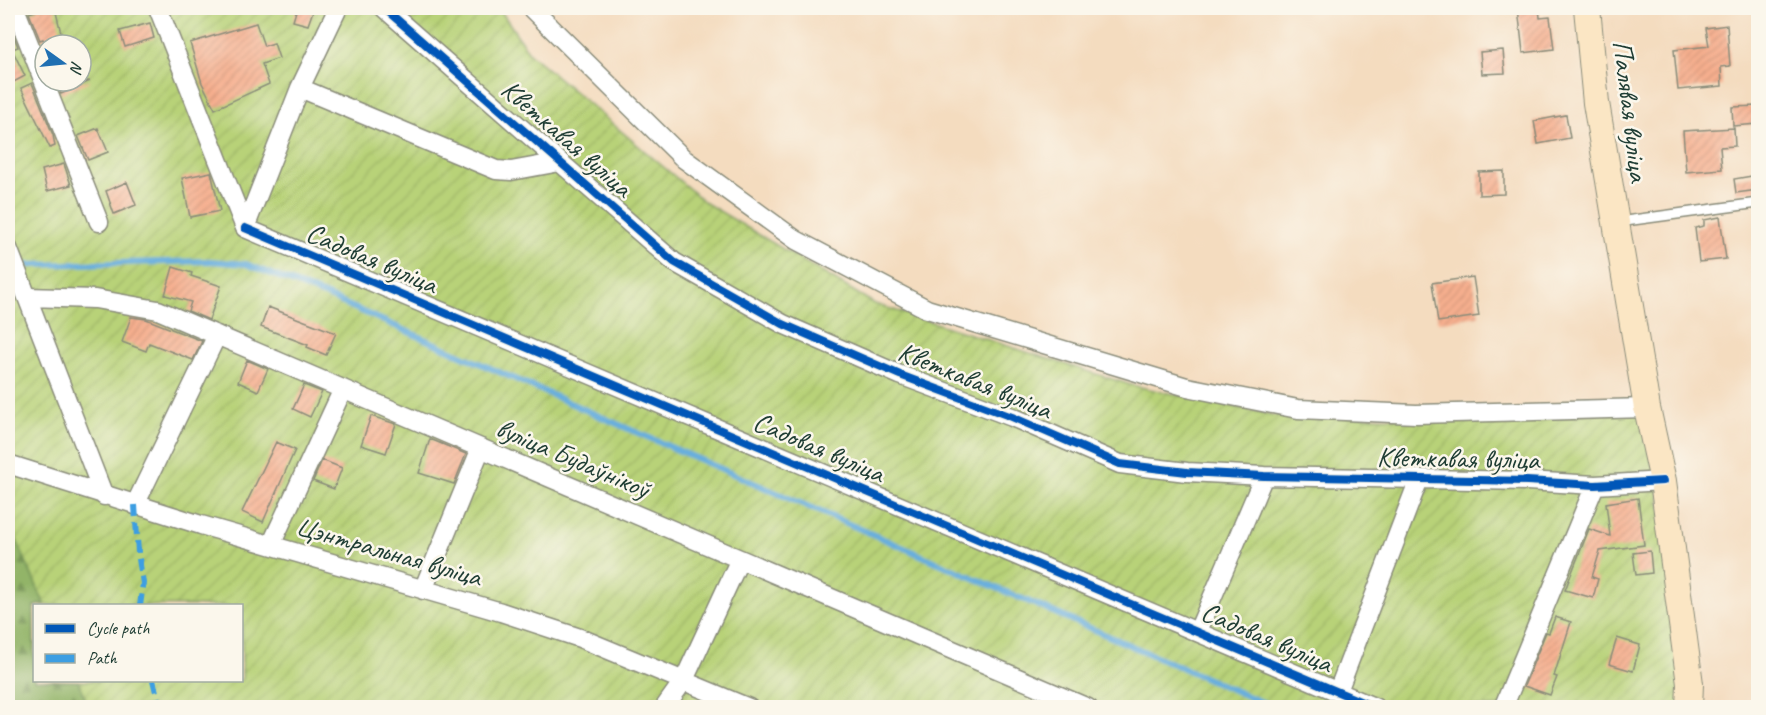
<svg xmlns="http://www.w3.org/2000/svg" width="1766" height="715" viewBox="0 0 1766 715" font-family="Caveat,sans-serif">
  <defs>
    <pattern id="forest-firs" width="22" height="20" patternUnits="userSpaceOnUse" patternTransform="scale(1.5)"><rect width="22" height="20" fill="#92b468"/><path d="M5 1l3.5 6h-7zM16 11l3.5 6h-7z" fill="#779456"/></pattern>
    <pattern id="garden-furrows" width="10" height="10" patternUnits="userSpaceOnUse" patternTransform="scale(1.5)"><rect width="10" height="10" fill="#b8d278"/><path d="M-1 1l2-2M0 10L10 0M9 11l2-2" fill="none" stroke="#9eb568"/></pattern>
    <pattern id="building-hatch" width="6" height="6" patternUnits="userSpaceOnUse" patternTransform="scale(1.5)"><rect width="6" height="6" fill="#f6af8e"/><path d="M-1 1l2-2M0 6l6-6M5 7l2-2" fill="none" stroke="#d2977b"/></pattern>
  </defs>
  <rect width="100%" height="100%" fill="#fbf7ec"/>
  <filter id="ink" filterUnits="userSpaceOnUse"><feTurbulence type="fractalNoise" baseFrequency=".0167" numOctaves="2"/><feDisplacementMap in="SourceGraphic" scale="12" xChannelSelector="R" yChannelSelector="G"/><feConvolveMatrix kernelMatrix="1 2 1 2 8 2 1 2 1" color-interpolation-filters="sRGB"/></filter>
  <filter id="wash" filterUnits="userSpaceOnUse"><feTurbulence type="fractalNoise" baseFrequency=".008" numOctaves="4" result="noise"/><feDisplacementMap in="SourceGraphic" scale="24" xChannelSelector="R" yChannelSelector="G"/><feGaussianBlur stdDeviation="1.35" result="paint"/><feColorMatrix in="noise" values="0 0 0 0 0 0 0 0 0 0 0 0 0 0 0 0 0 1.4 0 .05"/><feComposite in="paint" operator="in"/></filter>
  <g filter="url(#wash)">
    <rect width="100%" height="100%" fill="#f4dcbf"/>
    <path fill="url(#forest-firs)" stroke="#58784e" stroke-width="1.5" d="M8,520L45,605L34,606V680L78,681L89,707H8Z"/>
    <path fill="url(#garden-furrows)" stroke="#6c8856" stroke-width="1.5" fill-rule="evenodd" d="M8,8H499L529,53L706,203L875,304L1131,385L1273,415L1521,420L1647,408L1689,707H89L78,681L242,680V606L45,605L8,520ZM45,45H81V81H45Z"/>
    <g fill="none" stroke-linecap="round" stroke-linejoin="round">
      <path stroke="#67aede" stroke-width="6" d="M28,265L210,261L246,264L327,296L631,430L1275,708"/>
    </g>
    <g id="blocks">
      <path fill="url(#building-hatch)" d="M36,8H55L62,37L44,41L43,39L40,40L29,13L37,10Z
        M297,8H314L308,25L293,21Z
        M1518,8H1539L1540,18L1550,17L1554,49L1523,53Z
        M8,20L18,47L12,49L25,76L8,85Z
        M150,23L154,38L125,47L120,31Z
        M256,23L264,46L274,43L279,58L262,64L269,84L215,109L202,83L190,43Z
        M1727,25L1730,66L1721,67L1722,86L1678,90L1674,50L1709,46L1706,28Z
        M1503,50L1505,73L1482,74L1480,52Z
        M56,81H90L61,94Z
        M32,83L53,135L55,146L50,148L21,88Z
        M1758,106V124L1733,126L1732,107Z
        M1566,115L1570,138L1538,144L1534,121Z
        M98,128L108,152L88,160L78,136Z
        M1734,128L1735,146L1720,147L1722,169L1686,172L1683,131Z
        M64,164L71,185L47,191L42,170Z
        M1504,171V194L1479,195V172Z
        M211,172L220,211L190,217L182,178Z
        M1758,175V190L1736,193L1734,179Z
        M127,182L136,205L114,214L106,191Z
        M1720,217L1726,259L1699,262L1695,228L1704,226V220Z
        M173,267L192,273L191,276L221,286L209,320L188,311L191,302L165,295Z
        M1473,277L1479,316L1438,322L1432,283Z
        M268,307L336,333L326,355L307,347L308,345L261,327Z
        M131,317L146,319L202,341L193,360L149,343L146,351L122,342Z
        M247,360L268,369L258,391L238,382Z
        M304,385L322,392L310,417L293,409Z
        M371,416L396,424L386,453L361,445Z
        M430,439L466,454L454,484L419,473Z
        M276,442L295,450L263,522L242,512Z
        M322,460L342,468L334,489L313,481Z
        M1638,498L1644,545L1600,551L1592,577L1598,579L1593,598L1565,590L1589,529L1610,536L1606,503Z
        M1650,551L1652,573L1636,575L1633,553Z
        M1555,617L1571,622L1554,676L1557,677L1550,695L1524,686L1546,632L1549,633Z
        M1617,638L1640,645L1633,671L1609,664Z"/>
    </g>
  </g>
  <g filter="url(#ink)">
    <use href="#blocks" fill-opacity="0" stroke="#8a8c7a" stroke-width="1.5"/>
    <g fill="none" stroke-linecap="round" stroke-linejoin="round">
      <g stroke="#8a8c7a" stroke-width="12">
        <path id="service" d="M1618,222L1758,203"/>
      </g>
      <g stroke="#8a8c7a" stroke-width="21">
        <path id="minor" d="M15,8L99,222
          M158,8L245,228
          M384,8L674,262L783,324L900,375L1012,417L1120,464L1187,472L1264,476L1527,481L1595,485L1663,481
          M531,8L684,159L796,240L927,309L1187,387L1298,409L1416,414L1647,408
          M300,88L496,170L511,171L560,162
          M245,228L1376,708
          M245,228L300,88L338,8
          M8,248L104,496
          M27,297L95,299L158,310L1088,708
          M8,464L201,525L501,612L580,638L749,708
          M135,505L217,335
          M271,545L343,389
          M423,590L481,448
          M1198,631L1264,476
          M1338,691L1419,479
          M664,708L684,680L740,559
          M1503,708L1595,485"/>
      </g>
      <g stroke="#8a8c7a" stroke-width="28">
        <path id="secondary" d="M1587,8L1596,103L1647,408L1663,481L1690,684L1689,708"/>
      </g>
      <use href="#service" stroke="#fff" stroke-width="9"/>
      <use href="#minor" stroke="#fff" stroke-width="18"/>
      <use href="#secondary" stroke="#fbe6c4" stroke-width="26"/>
      <path stroke="#3c9ee2" stroke-width="6" stroke-dasharray="12 6" stroke-linecap="butt" d="M135,505L138,553L143,583L140,606
        M153,680L160,708"/>
      <g stroke="#fbf7ec" stroke-width="11">
        <path id="cycleway" d="M384,8L674,262L783,324L900,375L1012,417L1120,464L1187,472L1264,476L1527,481L1595,485L1663,481
          M245,228L1376,708"/>
      </g>
      <use href="#cycleway" stroke="#0057b8" stroke-width="8"/>
    </g>
  </g>
  <g text-anchor="middle" dominant-baseline="central" stroke-width="5" stroke-linejoin="round" paint-order="stroke">
    <g font-size="28" fill="#1f3d34" stroke="#fbf7ec">
      <text transform="translate(1631 111) rotate(83)">Палявая вуліца</text>
      <text transform="translate(567 138) rotate(41)">Кветкавая вуліца</text>
      <text transform="translate(372 258) rotate(23)">Садовая вуліца</text>
      <text transform="translate(975 380) rotate(22)">Кветкавая вуліца</text>
      <text transform="translate(819 447) rotate(23)">Садовая вуліца</text>
      <text transform="translate(573 458) rotate(23)">вуліца Будаўнікоў</text>
      <text transform="translate(1458 458) rotate(1)">Кветкавая вуліца</text>
      <text transform="translate(389 551) rotate(16)">Цэнтральная вуліца</text>
      <text transform="translate(1267 637) rotate(23)">Садовая вуліца</text>
    </g>
  </g>
  <rect width="1766" height="715" fill="none" stroke="#fbf7ec" stroke-width="30"/>
  <rect x="33" y="604" width="210" height="78" fill="#fbf7ec" stroke="#a3ada2" stroke-width="1.5"/>
  <rect x="45" y="624" width="30" height="9" fill="#0057b8" stroke="#a3ada2" stroke-width="1.5"/>
  <text x="87" y="634" font-size="18" fill="#1f3d34">Cycle path</text>
  <rect x="45" y="654" width="30" height="9" fill="#3c9ee2" stroke="#a3ada2" stroke-width="1.5"/>
  <text x="87" y="664" font-size="18" fill="#1f3d34">Path</text>
  <g transform="translate(63 63) rotate(105)"><circle r="28" fill="#fbf7ec" stroke="#a3ada2" stroke-width="1.5"/>
  <path d="M0-4.5L10 22L0 15L-10 22Z" fill="#1f6fb2"/>
  <text y="-9" font-size="16" font-weight="bold" text-anchor="middle" fill="#1f3d34">N</text>
  </g>
</svg>
